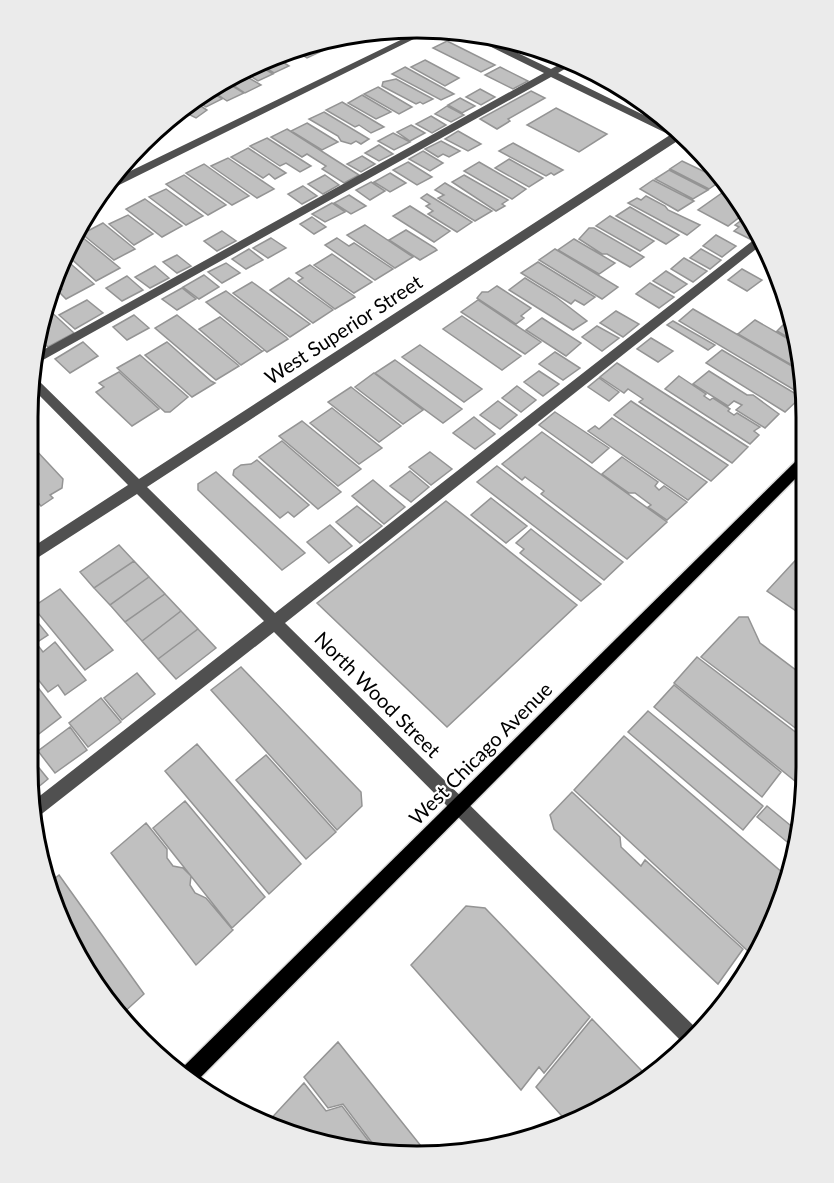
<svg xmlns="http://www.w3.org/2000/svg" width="834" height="1183" viewBox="0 0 834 1183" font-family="Lato,sans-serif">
  <rect width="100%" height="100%" fill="#fff"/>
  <path fill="#c0c0c0" stroke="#949494" stroke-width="1.5" d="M447,41L495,65L481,72L433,48Z
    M332,42L336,45L324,50L315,45Z
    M312,45L322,51L307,58L291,48Z
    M275,57L289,66L274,73L261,65Z
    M425,60L459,78L445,86L411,67Z
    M260,66L273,74L258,81L247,74Z
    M405,67L454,94L441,100L392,74Z
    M500,67L528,81L513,89L485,75Z
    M244,75L261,85L245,93L230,83Z
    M396,79L433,99L423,104L420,102L416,104L382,86L383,82Z
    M229,84L244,93L227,101L214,92Z
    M378,87L412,107L399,114L364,94Z
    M480,89L495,97L481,105L466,97Z
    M531,91L545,98L508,119L510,121L497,129L480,119Z
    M213,93L222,99L206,107L198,102Z
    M362,95L391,112L376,119L348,103Z
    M460,98L475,106L462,113L448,105Z
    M342,102L384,127L371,133L359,125L355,127L326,110Z
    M196,103L207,110L196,118L182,111Z
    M447,106L464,115L451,122L435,114Z
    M556,108L607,134L579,152L527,125Z
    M180,112L186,116L168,125L164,122Z
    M324,112L369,139L361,144L356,141L351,144L341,141L338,136L309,119Z
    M431,116L446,125L432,133L416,124Z
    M163,122L169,127L151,135L160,124Z
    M307,123L338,142L322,150L291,131Z
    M411,125L425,133L410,141L397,132Z
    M287,129L359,175L344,183L322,169L326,166L307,154L302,157L271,137Z
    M458,131L481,144L468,151L445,139Z
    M393,133L410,142L394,150L378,141Z
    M267,138L311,166L300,172L286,163L280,166L250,146Z
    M441,141L460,151L449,157L443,154L438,157L425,149Z
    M513,143L563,170L554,175L551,173L546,176L499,151Z
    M379,145L393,154L379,161L365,153Z
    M248,148L286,173L275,179L269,174L263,178L231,157Z
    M423,151L443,163L430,171L409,159Z
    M362,156L375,164L361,172L347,164Z
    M228,158L274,189L257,198L211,166Z
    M509,159L543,178L529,187L495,168Z
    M682,161L722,180L709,189L670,169Z
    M408,162L432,177L417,185L393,170Z
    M479,162L526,189L512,199L464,171Z
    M204,164L249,196L232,205L186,173Z
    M669,170L708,190L693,199L655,179Z
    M390,173L406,183L390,192L374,182Z
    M184,175L226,205L208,215L166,184Z
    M325,175L339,185L323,194L308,184Z
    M464,175L508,200L502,204L505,206L496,211L452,182Z
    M653,180L694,201L678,211L640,189Z
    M371,182L385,191L370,200L356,190Z
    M445,183L492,211L475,221L438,198L444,195L435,190Z
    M303,186L317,196L302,204L288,194Z
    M729,188L745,213L728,226L698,210Z
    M166,189L203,216L186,225L149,197Z
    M427,194L472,222L457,232L428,214L433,211L426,206L430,204L421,198Z
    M349,195L366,206L351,214L334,203Z
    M646,196L665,206L668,210L700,225L687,235L628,203L637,198L641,200Z
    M145,199L182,226L162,237L126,209Z
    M332,203L345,212L325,222L312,214Z
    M410,206L450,231L434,242L393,216Z
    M630,207L679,235L666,244L616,216Z
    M128,215L153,234L134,245L109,224Z
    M610,216L654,241L640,251L596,226Z
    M747,216L759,232L750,239L734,231L739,227L735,225Z
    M312,217L326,227L314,234L300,224Z
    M103,223L135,249L114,260L82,234Z
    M365,225L413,257L395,268L347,235Z
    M589,228H594L644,257L630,267L607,254H602L579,239Z
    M406,230L435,248L437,250L420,260L389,240Z
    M222,231L236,241L217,251L204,241Z
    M716,235L736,246L722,257L703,246Z
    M82,237L120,268L96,281L67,255L72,242Z
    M271,238L286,248L268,258L253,248Z
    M337,238L349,246L354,243L393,269L375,280L325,245Z
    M574,239L615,263L599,274L558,250Z
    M249,249L263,260L246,269L232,259Z
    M555,249L618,287L602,299L539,260Z
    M701,249L721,260L710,269L690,258Z
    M332,254L372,282L354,293L314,265Z
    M177,255L191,266L177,273L163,262Z
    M684,258L707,271L693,282L671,269Z
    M65,259L94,284L66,299L58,291L62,289L56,284Z
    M538,262L595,297L584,305L575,300L571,304L521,273Z
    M226,263L240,273L222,283L208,272Z
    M310,265L354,296L355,297L335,309L298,281L303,278L296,273Z
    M155,266L169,278L150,288L135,277Z
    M742,269L762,280L747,291L728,280Z
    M666,271L687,284L674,293L653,281Z
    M204,275L219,287L199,299L183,287Z
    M127,276L143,290L122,301L106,288Z
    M289,278L332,309L333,310L313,323L270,290Z
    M525,278L556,297L587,321L573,330L509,290Z
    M252,282L310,324L290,337L233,293Z
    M650,283L674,297L659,308L636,294Z
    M497,286L531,308L521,316L524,318L516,324L477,298L482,292H488Z
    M182,288L196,299L177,310L162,299Z
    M226,291L286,337L288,339L267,352L206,302Z
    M87,300L103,313L75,329L59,315Z
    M478,300L541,342L525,354L461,312Z
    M47,308L74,333L48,347L36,336Z
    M693,309L804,373V392L801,394L679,321Z
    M616,311L639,324L623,337L600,323Z
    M134,315L149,328L127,340L113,327Z
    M177,315L238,365L239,366L216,380L155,328Z
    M462,316L521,356L502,370L443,329Z
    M220,317L262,351H263L241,365L199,329Z
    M542,318L581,343L566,356L526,330Z
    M789,319L796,342L777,331Z
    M755,320L797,344L804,372L738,334Z
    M673,321L715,345L708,350L667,325Z
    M597,326L619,338L602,351L582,337Z
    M651,338L673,351L658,362L637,349Z
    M83,342L98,356L70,373L55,359Z
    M167,342L211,381L215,383L192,397L145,355Z
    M420,345L482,389L464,402L402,357Z
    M722,350L801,397L785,412L706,363Z
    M555,352L580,368L563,380L539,364Z
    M140,355L188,397L170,412H165L117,368Z
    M395,360L462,409L443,423L375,373Z
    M617,363L748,447L732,463L639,402L643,399L628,389L624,393L600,377Z
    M539,371L559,384L543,396L524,382Z
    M709,371L747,395H753L779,414L765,428L736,410L742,405L734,401L728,406L693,384Z
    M119,372L159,409L132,426L96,392L104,387L99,383Z
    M374,373L423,410L403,424L355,387Z
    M679,376L706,394L704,396L710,400L713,398L730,409L728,411L734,415L737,413L760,427L754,431L759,435L750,444L665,389Z
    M599,378L619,392L609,401L588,387Z
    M517,386L536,400L521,412L502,398Z
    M351,387L401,426L379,442L328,402Z
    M498,401L517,415L500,429L480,415Z
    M631,401L728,465L711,481L614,415Z
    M332,408L382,448L359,464L310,423Z
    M555,412L609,448L592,463L539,425Z
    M474,417L495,434L475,449L453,433Z
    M612,418L707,482L688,500L588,431L595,426L599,429Z
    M302,421L361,469L338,486L279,436Z
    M542,432L667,522L627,559L541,494L544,491L525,477L522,480L502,464Z
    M282,441L341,492L318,509L259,457Z
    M33,447L63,479L62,488L50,495L53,498L41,506L32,496Z
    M430,452L452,469L431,485L409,467Z
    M622,457L658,482L655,486L659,490L664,486L687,502L667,520L648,507L651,505L635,493H629L602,474Z
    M257,460L309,505L294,517L288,512L280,518L233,475L234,470L241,465L251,464Z
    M497,466L623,562L604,580L477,482Z
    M410,471L429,487L411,502L390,486Z
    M216,472L305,553L282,570L198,490V484Z
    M373,480L405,507L384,524L352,496Z
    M491,498L527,526L506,543L471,515Z
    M446,501L577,605L447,727L317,603Z
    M357,506L382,526L360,543L336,522Z
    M330,525L352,546L329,563L307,542Z
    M531,529L601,584L581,601L520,553L524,549L516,543Z
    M119,545L134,561L94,588L80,572Z
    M805,550V617L767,591Z
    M134,561L149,577L110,605L94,588Z
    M149,577L165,594L125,622L110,605Z
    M60,589L113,650L85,670L33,607Z
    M165,594L181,611L142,641L125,622Z
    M181,611L198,629L158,659L142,641Z
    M30,613L48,635L36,643L43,652L55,642L86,680L65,695L58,685L48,692L29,668Z
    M739,617H748L760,643L805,677L806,736L701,657Z
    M198,629L216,648L176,679L158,659Z
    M697,657L806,740V790L674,683Z
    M241,667L361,792L362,806L337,830L211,690Z
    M137,673L155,694L122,720L104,698Z
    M29,676L61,717L27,743Z
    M674,685L781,772L762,797L654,707Z
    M101,698L121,722L88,747L69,723Z
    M648,711L763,806L743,830L628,732Z
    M70,727L87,750L55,773L38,751Z
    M624,736L784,874L770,926L750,953L574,790Z
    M197,744L301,864L269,894L165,771Z
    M27,753L48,779L31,793L27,766Z
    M266,755L336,832L306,859L236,780Z
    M572,792L620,837L621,847L641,866L645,860L743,949L718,984L554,829L550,815Z
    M185,801L265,897L232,928L153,828Z
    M767,806L796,830L792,846L757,817Z
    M146,823L167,849V858L173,866L183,868L191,876L190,885L195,893L206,898L233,930L196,965L111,853Z
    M59,875L144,994L121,1015L93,982L48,884Z
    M466,906L485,908L590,1017L544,1073L539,1067L521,1090L411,965Z
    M592,1019L642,1071L627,1091L590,1116L568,1123L536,1087Z
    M338,1042L425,1151L379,1152L343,1104L328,1108L304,1077Z
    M304,1083L326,1111L342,1106L377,1152L366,1153L265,1125Z"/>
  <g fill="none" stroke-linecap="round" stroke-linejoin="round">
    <g stroke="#dbdbdb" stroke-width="3">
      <path id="major" d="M804,457V470L196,1082L179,1071L799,458Z"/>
    </g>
    <path fill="#505050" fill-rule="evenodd" d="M434,29L113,188L107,189L114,179L419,31Z
      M476,37L495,42L551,69L566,61L575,63L558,73L666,126L682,138L147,487L275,613L760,235L765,242L285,623L697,1029L685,1045L274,632L34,820L32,802L264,621L137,494L31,562V548L128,485L34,390V378L38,380L139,479L670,135L551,77L34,365V355L544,73L477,40Z"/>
    <use href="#major" fill="#000" fill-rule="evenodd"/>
  </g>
  <g text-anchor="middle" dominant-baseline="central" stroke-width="4.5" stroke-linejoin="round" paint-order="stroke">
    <g font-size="20" fill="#000" stroke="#fff">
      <text transform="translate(343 329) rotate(-33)">West Superior Street</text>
      <text transform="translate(378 694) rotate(45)">North Wood Street</text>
      <text transform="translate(480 753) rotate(-45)">West Chicago Avenue</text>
    </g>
  </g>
  <path d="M0 0H834V1183H0ZM417 38H417A379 379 0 0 1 796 417V767A379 379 0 0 1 417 1146H417A379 379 0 0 1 38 767V417A379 379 0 0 1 417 38Z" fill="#ebebeb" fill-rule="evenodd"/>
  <path fill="none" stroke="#000" stroke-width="3" d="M417 38H417A379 379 0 0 1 796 417V767A379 379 0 0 1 417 1146H417A379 379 0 0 1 38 767V417A379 379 0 0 1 417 38Z"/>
</svg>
